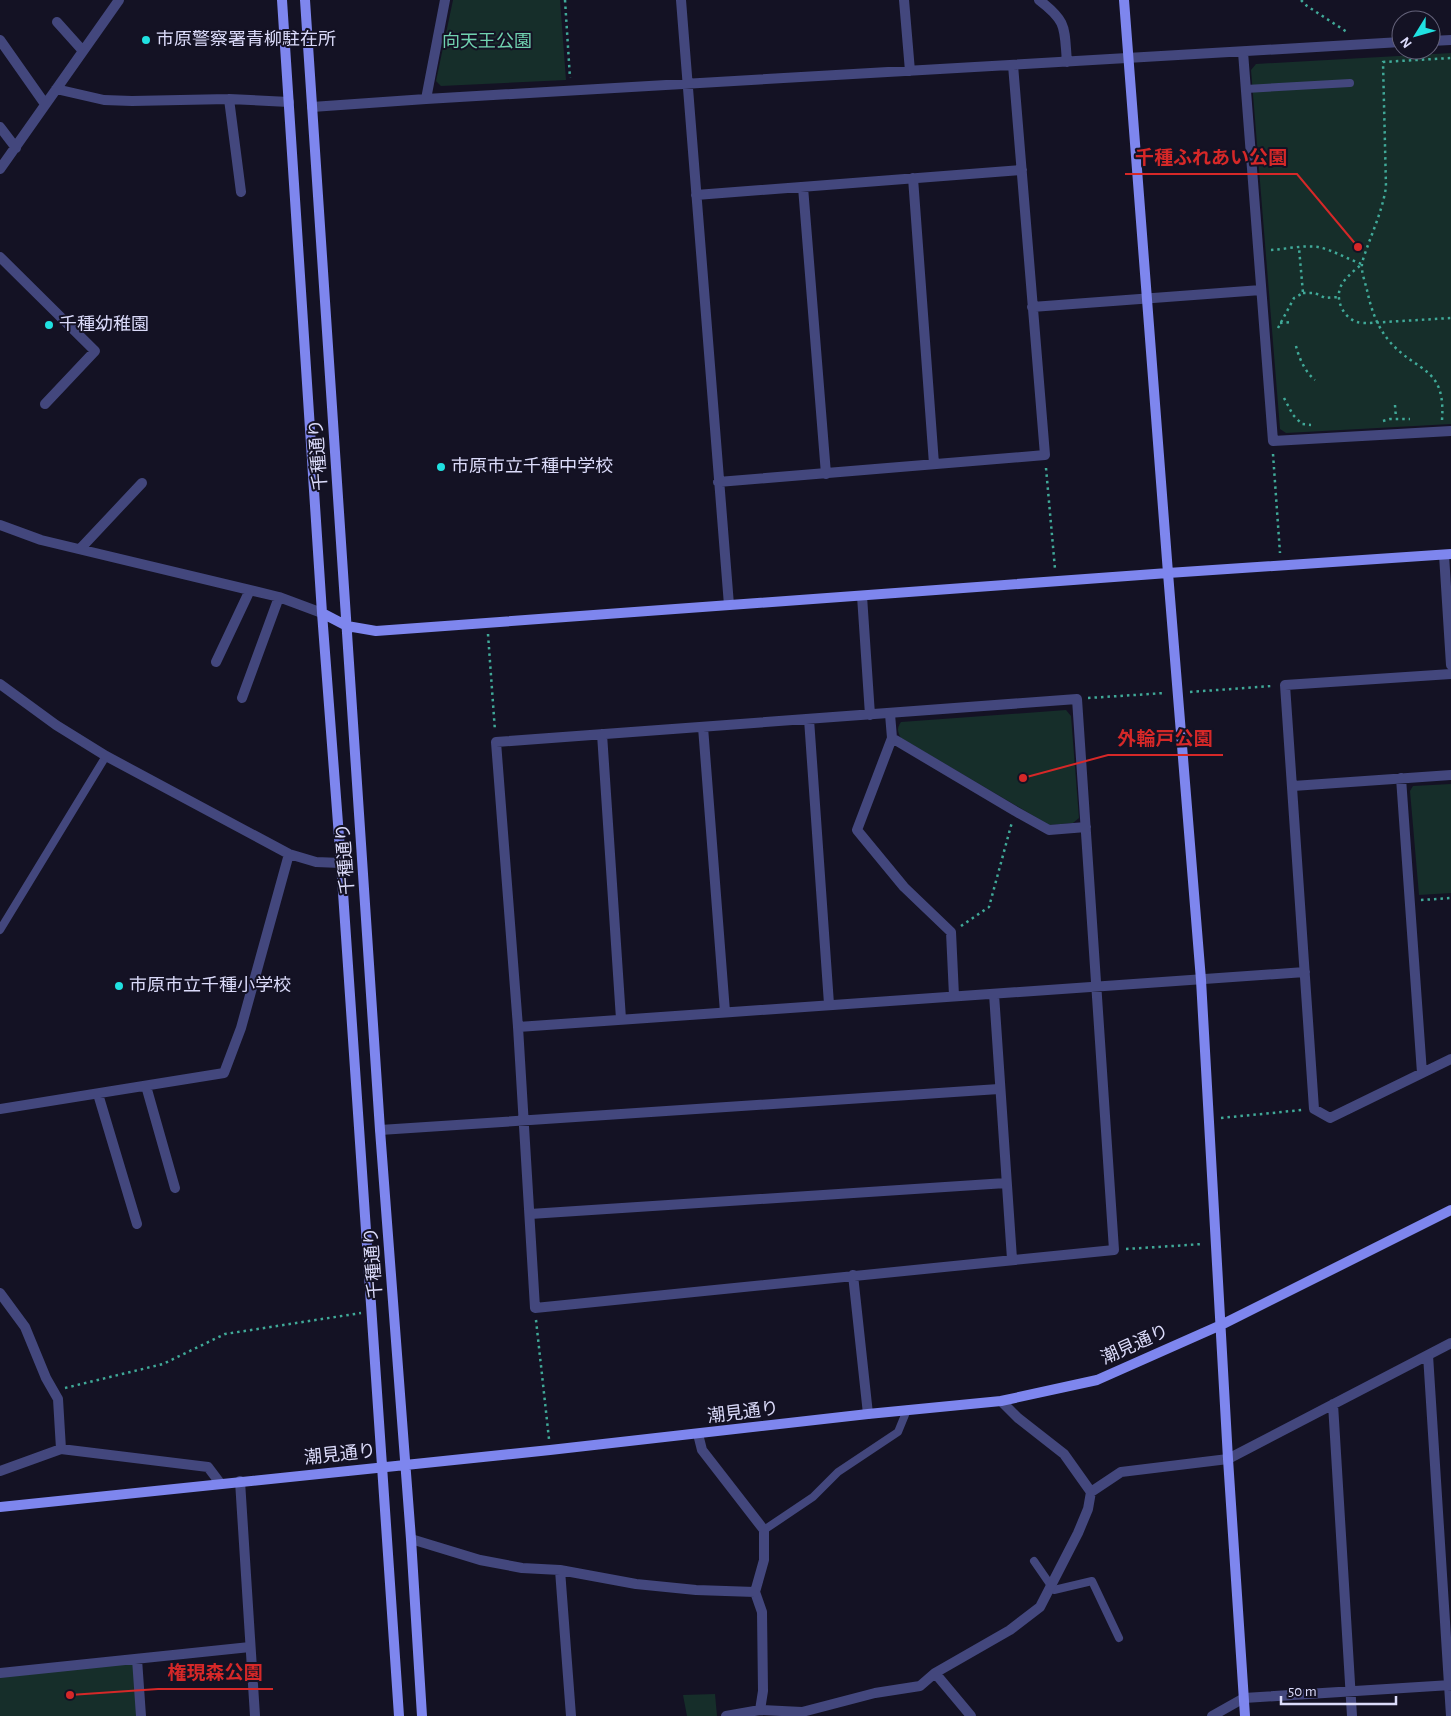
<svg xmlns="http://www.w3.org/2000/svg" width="1451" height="1716" viewBox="0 0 1451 1716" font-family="'Alegreya Sans','Noto Sans JP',sans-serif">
  <rect width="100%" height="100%" fill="#141224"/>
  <path fill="#162e2a" d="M453,0H560L566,80L441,86L436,81Z
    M1451,53V424L1286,433L1280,429L1251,70L1256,64Z
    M1066,710L1071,716L1079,818L1073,823L1049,825L901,738C897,731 897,728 901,722Z
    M1451,784V893L1419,895L1410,791L1413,786Z
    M137,1659L141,1716H0V1673Z
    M715,1694L717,1716H687L683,1695Z"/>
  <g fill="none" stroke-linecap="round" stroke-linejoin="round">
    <path stroke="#40a998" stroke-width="2.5" stroke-dasharray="2.5 4" stroke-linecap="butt" d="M565,0L570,78
      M1301,0L1307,6L1347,32
      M1271,250C1286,249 1303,245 1318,247C1333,250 1347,259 1362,264C1355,270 1347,276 1342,284C1334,297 1342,317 1357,322C1360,323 1365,323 1369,323L1451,318
      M1303,293H1315L1325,298L1339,297
      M1280,323L1292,322
      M1278,328L1294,298L1303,293L1299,248
      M1296,346C1299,358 1305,372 1315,380
      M1284,398L1293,415L1302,424L1311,425
      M1395,405L1396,418
      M1442,420C1446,366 1417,373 1390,342C1377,327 1371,309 1367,290C1365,282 1361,271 1362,264C1363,258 1366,251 1368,245C1375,226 1383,207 1386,187L1383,62L1451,58
      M1383,421L1390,419H1410
      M1273,454L1280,553
      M1046,468L1055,569
      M488,634L495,731
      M1190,692L1272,686
      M1088,698L1165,693
      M1421,900L1451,898
      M961,926L989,907L1012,822
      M1221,1118L1302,1110
      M1126,1249L1203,1244
      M536,1320L549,1439
      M65,1388L163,1364L225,1334L361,1313"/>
    <path stroke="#43477d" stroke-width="8" d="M1246,89L1350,83
      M0,930L106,756
      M764,1530L813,1497L838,1472L898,1432L907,1410
      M1034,1561L1054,1590L1092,1581L1119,1638"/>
    <path stroke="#43477d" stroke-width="10" d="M681,0L729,605
      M904,0L910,71
      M1039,0C1068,22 1064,28 1067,62
      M57,22L83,51
      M0,40L45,104
      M1431,41L1451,40
      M1243,52L1273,441L1451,431
      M56,89L104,100L132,101L229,99L289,102
      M229,99L241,192
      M426,99L445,0
      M312,107L426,99L1401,42
      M0,127L16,148
      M0,169L119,0
      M913,178L934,464
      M803,187L826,474
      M696,195L1022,170
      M0,257L95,351L45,404
      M1032,307L1261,290
      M718,482L1045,455L1013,65
      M0,525L41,540L279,597L322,613
      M80,549L142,483
      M1444,555L1451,665
      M862,596L870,715
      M216,662L250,590
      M1451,674L1285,685L1314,1109L1330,1118L1451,1059
      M0,684L56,725L106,756L289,854L316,862L341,863
      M242,698L279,597
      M1077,699L1114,1250L535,1308L518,1027L496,742Z
      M890,714L892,738L857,830L904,887L951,932L954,996
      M809,719L829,1004
      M703,727L725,1012
      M602,734L621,1019
      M892,738L1015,811L1049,830L1086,827
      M1401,778L1422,1073
      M1293,786L1451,775
      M994,994L1012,1259
      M518,1027L1305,972
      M146,1086L175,1188
      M98,1094L137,1224
      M0,1109L224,1073L241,1028L289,854
      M380,1130L999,1089
      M530,1214L1006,1183
      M853,1275L868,1414
      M0,1293L25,1327L46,1378L58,1399L61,1449
      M1428,1355L1451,1716
      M1333,1404L1352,1716
      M698,1434L702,1450L764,1530V1560L755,1592L762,1612L763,1691L760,1710
      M0,1471L61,1449L208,1467L220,1483
      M240,1481L255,1716
      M1091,1492L1121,1472L1228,1459L1451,1343
      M411,1539L480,1560L522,1568L560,1570L636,1584L696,1590L755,1592
      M560,1570L571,1716
      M137,1659L141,1716
      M0,1673L250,1647
      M935,1673L971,1716
      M726,1716L760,1710L802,1712L875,1693L920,1686L935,1673L1010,1630L1040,1607L1078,1533L1088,1509L1091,1492L1064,1454L1018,1418L1001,1401
      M1212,1716L1244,1698L1451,1685"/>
    <path stroke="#7e86ee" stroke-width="10" d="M282,0L322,613L341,863L399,1716
      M305,0L380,1130L411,1539L422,1716
      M1124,0L1168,573L1201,980L1228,1459L1245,1716
      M322,613L347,626L376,631L1168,573L1451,554
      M0,1507L550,1450L868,1414L1001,1401L1097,1380L1221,1325L1451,1210"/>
  </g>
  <g fill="#20e1e1" stroke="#141224" stroke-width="2">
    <circle cx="146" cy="40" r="5"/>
    <circle cx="49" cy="325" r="5"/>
    <circle cx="441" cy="467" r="5"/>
    <circle cx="119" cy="986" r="5"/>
  </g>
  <g text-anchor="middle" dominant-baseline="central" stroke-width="4" stroke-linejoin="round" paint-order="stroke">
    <g font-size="18" fill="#dbdbfa" stroke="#141224" text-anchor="start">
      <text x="156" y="40">市原警察署青柳駐在所</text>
      <text x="59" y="325">千種幼稚園</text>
      <text x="451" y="467">市原市立千種中学校</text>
      <text x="129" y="986">市原市立千種小学校</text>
    </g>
    <g font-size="18" fill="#70d1af" stroke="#141224">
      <text x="487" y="42">向天王公園</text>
    </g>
    <g font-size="18" fill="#dbdbfa" stroke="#141224">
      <text transform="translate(319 455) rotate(-94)">千種通り</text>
      <text transform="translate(346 859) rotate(-94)">千種通り</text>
      <text transform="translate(374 1263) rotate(-94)">千種通り</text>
      <text transform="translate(1135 1345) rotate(-24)">潮見通り</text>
      <text transform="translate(743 1413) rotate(-7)">潮見通り</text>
      <text transform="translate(340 1455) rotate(-6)">潮見通り</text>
    </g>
  </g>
  <path fill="none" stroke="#d62828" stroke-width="2" d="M1358 247L1297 174H1125M1023 778L1108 755H1223M70 1695L158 1689H273"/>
  <g fill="#d62828" stroke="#141224" stroke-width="2">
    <circle cx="1358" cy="247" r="5"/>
    <circle cx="1023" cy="778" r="5"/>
    <circle cx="70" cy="1695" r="5"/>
  </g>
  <g font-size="19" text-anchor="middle" font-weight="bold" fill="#d62828" stroke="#141224" stroke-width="4" stroke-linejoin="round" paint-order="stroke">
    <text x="1211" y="164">千種ふれあい公園</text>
    <text x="1165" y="745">外輪戸公園</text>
    <text x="215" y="1679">権現森公園</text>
  </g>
  <g transform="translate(1416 35) rotate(233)"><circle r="24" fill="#141224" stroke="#64627a"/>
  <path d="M0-4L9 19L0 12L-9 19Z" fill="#20e1e1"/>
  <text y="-8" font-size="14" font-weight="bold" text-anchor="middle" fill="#dbdbfa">N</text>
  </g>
  <path d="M1281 1696v8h115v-8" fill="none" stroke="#dbdbfa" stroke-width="2.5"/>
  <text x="1288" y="1696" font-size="15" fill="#dbdbfa" stroke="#141224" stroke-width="4" paint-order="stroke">50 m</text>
</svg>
